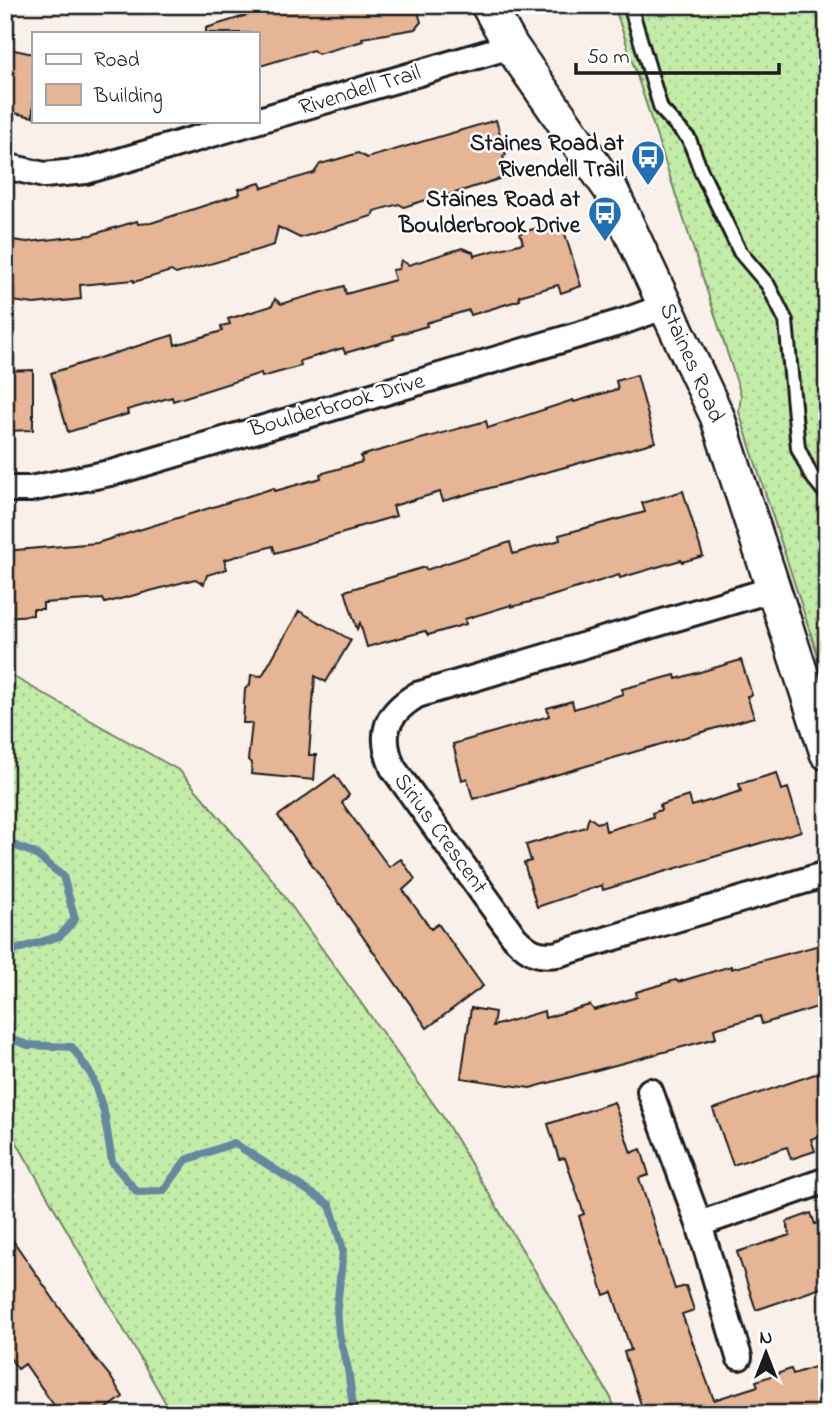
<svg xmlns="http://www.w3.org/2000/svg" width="832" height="1419" viewBox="0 0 832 1419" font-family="'Indie Flower',sans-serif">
  <defs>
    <pattern id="grass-dots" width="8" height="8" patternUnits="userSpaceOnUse" patternTransform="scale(1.75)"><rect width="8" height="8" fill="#c3eca8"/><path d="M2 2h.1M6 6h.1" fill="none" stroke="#a7ca90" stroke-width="1.8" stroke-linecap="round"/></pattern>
  </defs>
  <rect width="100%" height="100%" fill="#faf0ea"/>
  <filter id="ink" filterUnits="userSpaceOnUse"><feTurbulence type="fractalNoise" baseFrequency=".0143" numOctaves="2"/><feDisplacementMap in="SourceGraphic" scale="14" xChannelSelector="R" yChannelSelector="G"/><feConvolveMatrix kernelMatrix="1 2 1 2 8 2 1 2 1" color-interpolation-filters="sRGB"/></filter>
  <g filter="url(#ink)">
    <path fill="url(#grass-dots)" stroke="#708462" stroke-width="2" d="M614,5H827V684L739,412L741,395Z
      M5,672L180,771L272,879L443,1117L611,1398L616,1414H172L5,1122Z"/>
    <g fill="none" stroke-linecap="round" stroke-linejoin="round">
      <path stroke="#65889f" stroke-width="8" d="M5,842L34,853L63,876L75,919L60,936L5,953
        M5,1037L28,1045L72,1047L92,1076L104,1112L112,1162L137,1192L163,1191L186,1160L234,1143L330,1205L343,1250L337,1308L339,1334L348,1369L354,1414"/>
    </g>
    <path fill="#e5b596" stroke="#1c1c1c" stroke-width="2" d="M280,5H416L421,22L415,29L362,38L363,41L318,54L313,50L257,67V33H206V28Z
      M5,48L33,54V117L5,111Z
      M496,120L506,155L503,156L508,176L436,199L435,197L404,207L399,204L374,211L372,216L300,238L278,227L274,245L176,274L171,271L134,282V280L80,285L81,299L34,304L5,300V239L27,242L91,235L137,221L138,224L151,223L240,194L239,189L260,183L262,188L314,173L320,164L342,158L358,153L367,158Z
      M561,221L581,286L561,293L558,285L519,296L520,300L471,315L469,310L426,323L427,326L393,336L394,339L345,353L343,348L300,361L301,366L262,377L261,373L173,401L172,397L127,410L128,414L68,432L51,373L173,335L175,345L222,331L221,326L230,324L228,319L272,306L275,299L281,304L344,286L346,294L395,280L392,270L399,269L401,260L409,265L462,248L473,252L474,256L523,243L520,233Z
      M33,370V430L5,431V371Z
      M637,375L655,442L443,501L440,492L393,506L396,516L354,528V530L275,553L273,546L224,560L227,569L207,575L204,584L195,579L105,603L103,599L43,603V609H33V615L5,617V551L97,543L274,488L275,491L321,478L320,474L362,462L361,456L374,452L486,421L488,428L573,400L574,402L618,389L616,381Z
      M683,491L703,556L682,562L681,560L620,578L619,575L542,599L511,607V605L465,619L466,624L428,635L425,631L367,647L360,623L357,629L345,591L425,567L426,570L510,542L513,554L560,540L559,535L645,512L642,503Z
      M299,611L351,640L326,682L315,676L309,755H316L314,780L251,774L252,763L248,760L252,723H243L245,689L250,685L251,675L262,676Z
      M741,660L752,695L747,696L754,717L473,799L467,778L462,780L453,744L549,716L547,708L572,701L574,709L623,694L622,689L675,675L676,679Z
      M777,773L782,790L788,788L801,831L603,890L602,885L537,907L524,863L531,861L526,845L586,827L589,817L597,823L604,821L606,831L653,817L652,813L661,810L660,805L689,796L692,806L741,791L739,784Z
      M335,775L349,795L342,803L389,867L401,859L415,879L403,890L431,929L438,924L483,986L427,1028L278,816Z
      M827,943V1004L762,1024L760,1016L714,1029L716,1038L530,1088L461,1078L471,1008L495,1012L493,1026L544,1011L545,1018L590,1005L594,1010L637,997L636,992L676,980L678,982L731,966V969Z
      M827,1070V1133L811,1139L815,1151L791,1159L787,1147L733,1165L713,1109Z
      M614,1102L631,1153L641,1149L649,1175L639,1178L675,1289L686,1286L694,1310L682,1314L714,1400L758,1386L756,1381L791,1369L793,1374L827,1363V1414H644L624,1352L631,1350L612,1292L604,1295L579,1216L584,1214L565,1158L559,1159L548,1124Z
      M811,1213L815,1224L827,1220V1286L756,1310L737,1252L790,1235L786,1222Z
      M5,1229L91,1353L110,1376L123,1397L99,1414H60L25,1364L18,1369L5,1351Z"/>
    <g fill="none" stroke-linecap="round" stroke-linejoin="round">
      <g stroke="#1c1c1c" stroke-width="18">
        <path id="lane" d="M630,5L661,109L689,139L701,171L740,252L768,285L786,321L798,448L811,475L827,495"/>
      </g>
      <g stroke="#1c1c1c" stroke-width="30">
        <path id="street" d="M5,166L44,175L86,171L511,46
          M5,489H30L115,472L622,322L666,306
          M774,589L417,695C386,714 378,733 393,768L515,938C529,952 538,957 558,954L827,874
          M650,1091L699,1224L739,1357
          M699,1224L827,1180"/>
      </g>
      <g stroke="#1c1c1c" stroke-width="38">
        <path id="secondary" d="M488,5L511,46L611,190L717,416L827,753"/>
      </g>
      <use href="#lane" stroke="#fff" stroke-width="12"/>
      <use href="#street" stroke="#fff" stroke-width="24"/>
      <use href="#secondary" stroke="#fff" stroke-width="33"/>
    </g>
  </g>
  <defs>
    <g id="bus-pin" transform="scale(1.75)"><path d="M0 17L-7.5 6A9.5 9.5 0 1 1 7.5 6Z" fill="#1f6fb2" stroke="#fff"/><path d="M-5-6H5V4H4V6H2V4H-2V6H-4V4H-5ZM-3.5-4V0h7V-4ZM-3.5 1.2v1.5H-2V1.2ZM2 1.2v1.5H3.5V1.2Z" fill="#fff"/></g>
  </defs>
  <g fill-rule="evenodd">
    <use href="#bus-pin" x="648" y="157"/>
    <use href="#bus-pin" x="605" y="213"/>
  </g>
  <g text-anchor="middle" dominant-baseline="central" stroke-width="5" stroke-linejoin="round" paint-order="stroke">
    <g font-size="23" fill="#1c1c1c" stroke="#fff">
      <text transform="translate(360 91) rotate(-17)">Rivendell Trail</text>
      <text transform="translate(691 363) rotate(66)">Staines Road</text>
      <text transform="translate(337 406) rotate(-16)">Boulderbrook Drive</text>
      <text transform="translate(440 834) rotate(54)">Sirius Crescent</text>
    </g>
    <g font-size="23" font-weight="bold" fill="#1c1c1c" stroke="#fff" text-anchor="end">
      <text x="624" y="144">Staines Road at<tspan x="624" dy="26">Rivendell Trail</tspan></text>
      <text x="580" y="200">Staines Road at<tspan x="580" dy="26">Boulderbrook Drive</tspan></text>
    </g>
  </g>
  <rect width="832" height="1419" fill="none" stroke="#fff" stroke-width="28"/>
  <rect x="14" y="14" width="804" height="1391" fill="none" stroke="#1c1c1c" stroke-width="2.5" filter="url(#ink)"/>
  <rect x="32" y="32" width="228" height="91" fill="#ffffff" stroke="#a4a4a4" stroke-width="2"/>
  <rect x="46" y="54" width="35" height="10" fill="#ffffff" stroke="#a4a4a4" stroke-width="2"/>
  <text x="94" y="66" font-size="21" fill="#1c1c1c">Road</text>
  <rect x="46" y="84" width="35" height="21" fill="#e5b596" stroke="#a4a4a4" stroke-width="2"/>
  <text x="94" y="102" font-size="21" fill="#1c1c1c">Building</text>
  <g transform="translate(766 1353)" stroke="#ffffff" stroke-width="5" paint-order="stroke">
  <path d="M0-5L12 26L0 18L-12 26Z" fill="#1c1c1c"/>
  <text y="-10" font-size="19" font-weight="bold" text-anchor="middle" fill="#1c1c1c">N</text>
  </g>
  <path d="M576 63v10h203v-10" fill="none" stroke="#1c1c1c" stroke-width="3.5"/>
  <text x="587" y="63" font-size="21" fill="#1c1c1c" stroke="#ffffff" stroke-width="5" paint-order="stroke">50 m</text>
</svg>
